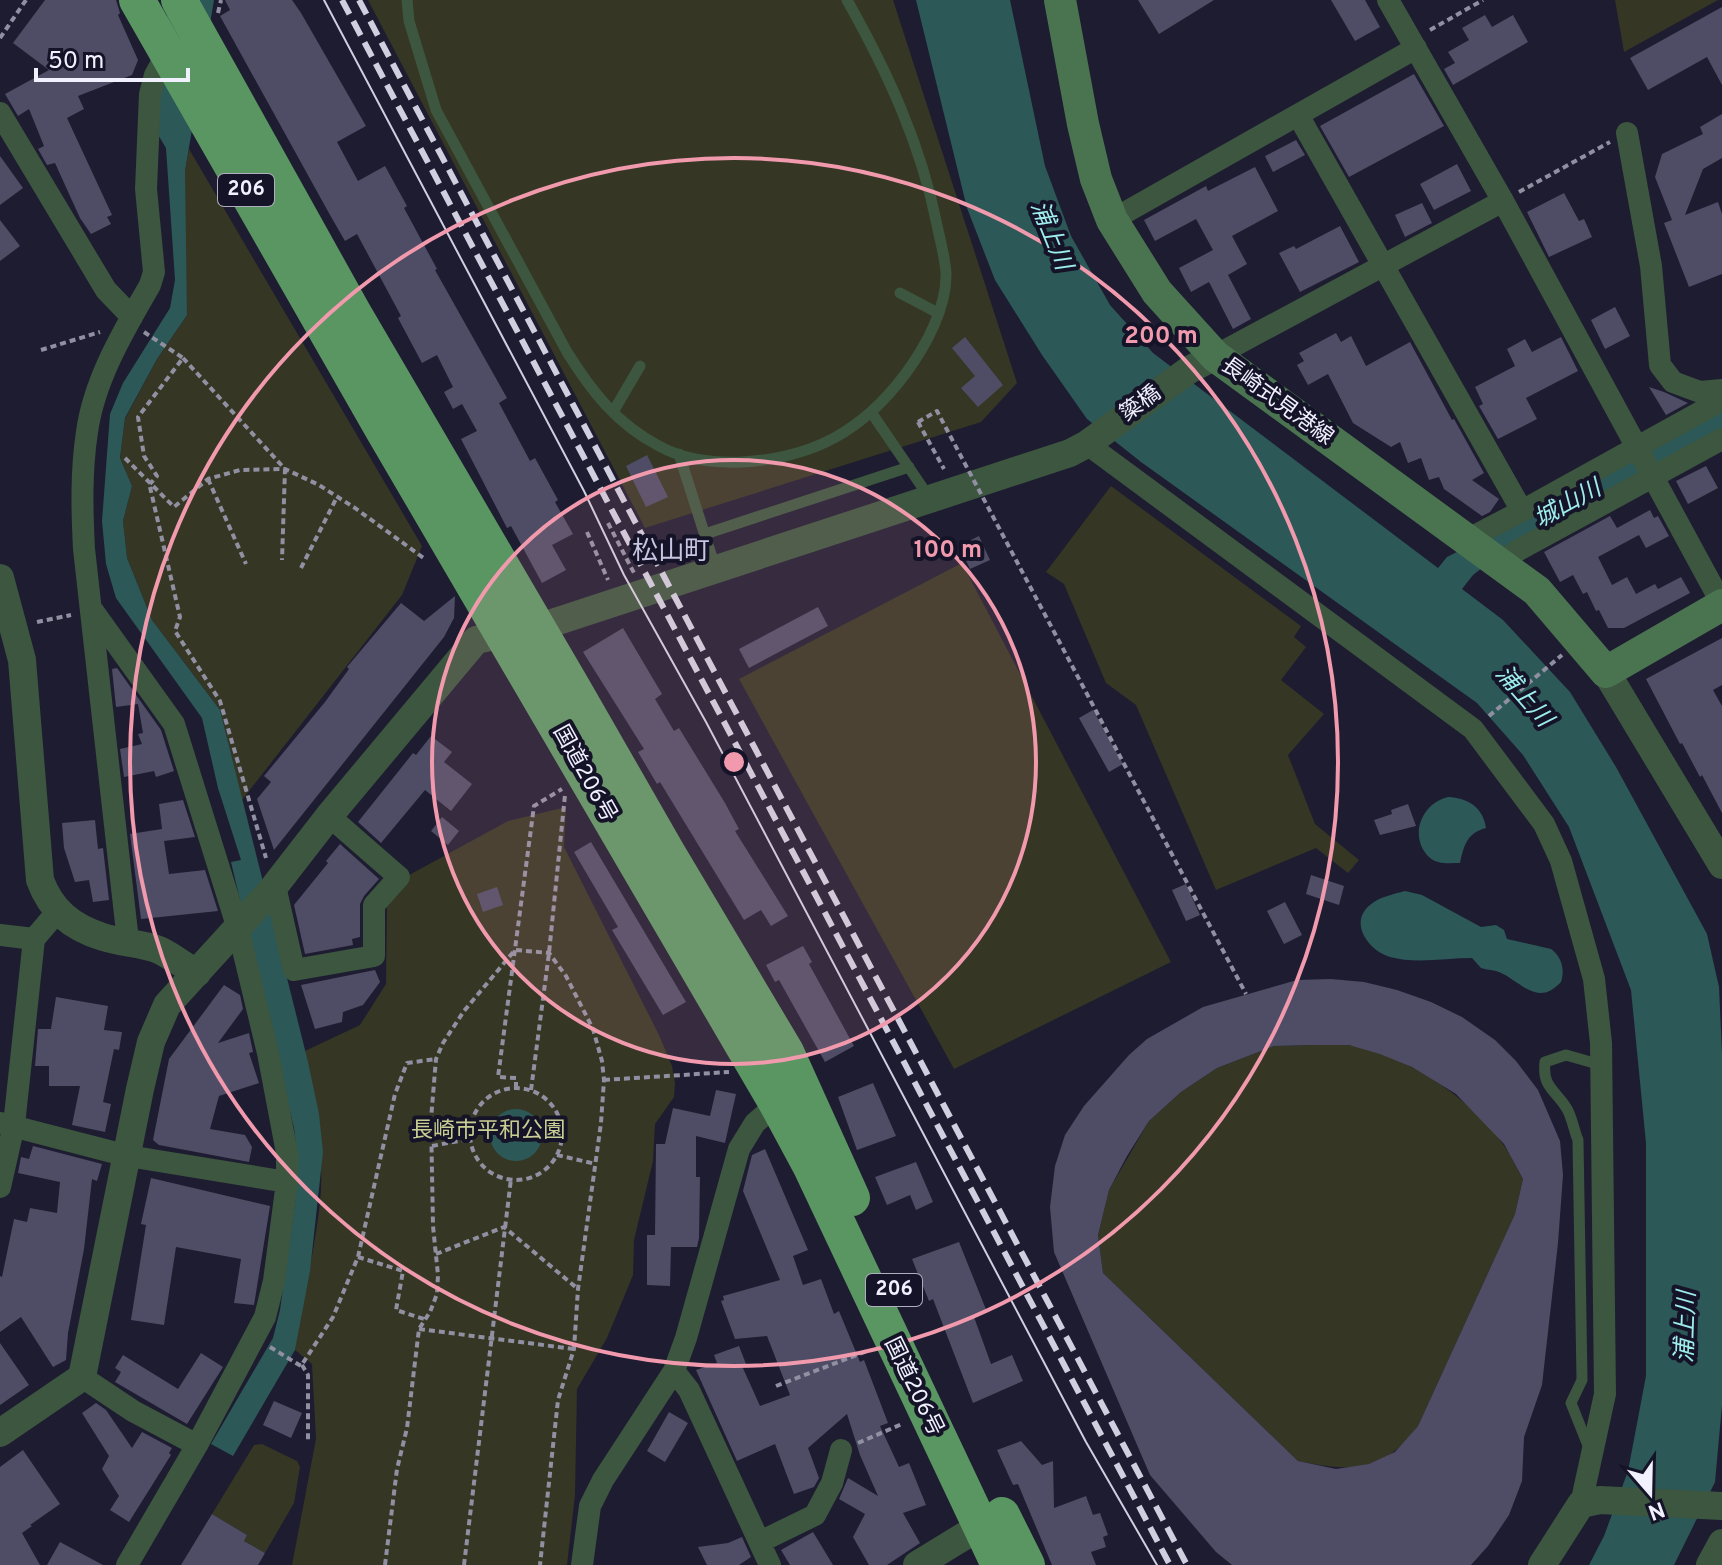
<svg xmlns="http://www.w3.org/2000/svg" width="1722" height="1565" viewBox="0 0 1722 1565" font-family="Overpass,'Noto Sans JP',sans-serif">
  <rect width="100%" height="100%" fill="#1e1c31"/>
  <path fill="#353623" d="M368,0H893L1017,383L981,422L645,528Z
    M1615,0H1718L1624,52Z
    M189,149L422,546L402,595L242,800L220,710L152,620L127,558L123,521L132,486L120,458L125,419L157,359L187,315L184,221L185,171Z
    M1111,486L1301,626L1294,637L1306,647L1281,680L1324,714L1288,755L1315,824L1359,860L1348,873L1316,848L1216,890L1136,705L1106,683L1064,584L1046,572Z
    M962,563L1171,962L954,1069L739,679Z
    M566,807L564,847L659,1035L672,1066L675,1083L674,1097L655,1124L653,1161L634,1240L633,1275L607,1338L577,1389L575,1495L567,1565H292L316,1439L312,1364L295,1350C302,1297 317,1245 321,1191C323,1143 315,1097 305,1051L360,1025L386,984L387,900L411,874L508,821Z
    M1311,1045C1323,1045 1336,1043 1348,1045C1403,1052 1475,1101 1505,1147C1512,1157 1517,1169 1523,1179L1515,1214L1418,1426C1411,1434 1404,1444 1396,1450C1368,1474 1331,1468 1298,1461L1103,1273L1098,1235L1109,1190L1149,1121L1181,1092L1217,1068L1274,1046Z
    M262,1444L297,1461L300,1467L294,1503L265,1553L244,1541L247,1535L212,1514L254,1445Z"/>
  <path fill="#2c5858" d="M169,0H214L185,171L187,315L157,359L125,418L120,458L132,486L123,521L127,558L152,620L220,710L308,1062L319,1114L323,1152L310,1271L295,1350L233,1456L211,1444L273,1338L280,1310L296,1196L297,1154L294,1128L231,862L241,860L218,788L202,718L116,598L106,564L102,521L110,414L123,383L170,308L175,280L166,148L154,128Z
    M916,0H1010L1045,166L1071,236L1110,305L1153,353L1438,568L1447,557L1523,519L1722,411V431L1510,546L1473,575L1462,589L1503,620L1570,692L1616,767L1707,934L1719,987L1722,1054V1405L1715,1482L1674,1565H1589L1604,1536L1628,1471L1646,1376V1143L1631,990L1569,827L1523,755L1477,703L1141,462L1087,419L1042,355L995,280L967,208Z
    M1448,797C1468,798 1483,807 1486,828C1467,833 1464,845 1460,863C1450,863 1437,865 1429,857C1408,836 1422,803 1448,797Z
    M1405,891L1422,895L1481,927L1496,925L1504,930L1507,939L1551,949C1562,957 1565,970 1561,982C1537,1008 1521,981 1499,972C1494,970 1487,970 1481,968L1472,958C1446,958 1415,964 1390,957C1369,951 1348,923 1370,905C1379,897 1394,894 1405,891Z
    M490 1135a26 26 0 1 1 52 0a26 26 0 1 1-52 0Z"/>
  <path fill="#4e4d65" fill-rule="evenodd" d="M45,0H116L120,13L118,15L138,60L132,75L78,96L84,109L67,118L112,215L107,217L111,224L91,234L80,218L55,163L47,165L38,149L44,146L29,109L18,116L5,94L49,70L13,43Z
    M225,0H292L301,13L366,126L337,142L358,181L385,166L407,206L404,208L437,269L435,270L507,398L499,403L530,461L535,458L558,500L555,502L573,534L552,545L566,570L542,583L511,526L507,528L461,439L477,431L462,404L453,409L444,392L453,387L437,355L422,363L398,318L401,316L357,234L345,241L330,215L220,16L230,10Z
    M1138,0H1214L1159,34Z
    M1331,0H1365L1380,27L1355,41Z
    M1722,7V85L1707,57L1648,90L1630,58Z
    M1485,15L1492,27L1513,15L1528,42L1453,85L1444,69L1455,63L1448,52L1469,40L1462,28Z
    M1414,74L1444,126L1349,177L1320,126Z
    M1722,114V158L1703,169L1685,215L1718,202L1722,214V274L1689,287L1664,223L1672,220L1655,177L1662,154L1703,134L1700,127Z
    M1296,140L1305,155L1273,172L1265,156Z
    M0,156L23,188L0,205Z
    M1457,164L1471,191L1434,210L1420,184Z
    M1255,167L1278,211L1232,236L1247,264L1228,275L1251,319L1233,329L1209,282L1191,292L1179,268L1213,250L1196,219L1155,241L1144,220L1206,186L1208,191Z
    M1564,193L1579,221L1584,219L1592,237L1549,257L1527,212Z
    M1422,203L1432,223L1405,237L1395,215Z
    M0,220L20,246L0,261Z
    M1340,226L1359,262L1300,292L1279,253L1294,246L1296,249Z
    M1615,307L1630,336L1605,349L1591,320Z
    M1336,333L1341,342L1351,336L1366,366L1410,342L1452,420L1454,419L1484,473L1472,480L1499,499L1490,512L1482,516L1444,489L1439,477L1429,480L1421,458L1408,463L1400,442L1391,447L1353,423L1328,374L1308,385L1297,365L1304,361L1299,353Z
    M965,337L1003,385L978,407L961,388L975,376L952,348Z
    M1561,337L1578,371L1526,398L1537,419L1498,439L1479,406L1483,404L1475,387L1515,366L1507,349L1525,339L1532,352Z
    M1649,387L1664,392L1688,403L1666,415Z
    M647,455L668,497L646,507L626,466Z
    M1706,466L1718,488L1688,504L1676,481Z
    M1650,510L1654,518L1658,516L1669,536L1646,548L1639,535L1598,557L1612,585L1627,577L1636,594L1655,584L1658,589L1681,577L1690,593L1624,628H1608L1599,610L1596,611L1587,592L1583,594L1573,575L1560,582L1544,552L1610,516L1617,528Z
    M979,536L990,560L970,569L959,546Z
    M455,596L454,618L444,637L274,850L257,799L271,782L264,776L325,702L349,669L347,667L401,603L424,621Z
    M818,607L828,626L749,668L739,649Z
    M623,628L662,694L655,699L674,731L679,728L725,803L739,829L735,831L788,916L771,926L761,910L744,920L660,782L657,784L638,752L644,749L583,652Z
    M1722,638V685L1713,690L1722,706V813L1702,775L1700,777L1682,743L1680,744L1646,679Z
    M117,668L161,730L174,771L156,777L154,771L124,777L120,749L142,744L138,734L143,733L138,704L116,707L112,669Z
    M1093,710L1123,764L1109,772L1079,718Z
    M431,736L452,752L444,762L472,784L451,811L425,790L381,843L358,822L413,753L416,755Z
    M183,800L195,837L164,841L169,874L205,870L218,911L141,919L130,834L162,829L159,804Z
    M1408,804L1416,826L1380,835L1374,820L1392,814L1391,810Z
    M442,817L459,831L448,845L431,831Z
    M95,820L98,849L103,848L109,900L93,902L89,880L75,882L64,848L62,823Z
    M591,842L686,1002L663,1015L612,930L618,927L574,852Z
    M340,844L379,879L364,896L360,904V937L352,939L353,945L305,954L294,905L328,863L326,861Z
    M1311,875L1344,886L1339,905L1306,894Z
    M1186,884L1200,915L1186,921L1172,890Z
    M497,887L503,905L483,912L477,894Z
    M1285,902L1302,935L1284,944L1267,911Z
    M803,946L812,962L809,964L854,1046L825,1062L779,980L775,982L766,965Z
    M375,970L380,982L363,1005L343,1012L342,1022L315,1029L301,985Z
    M1331,979L1364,982L1397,990L1431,1002L1462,1017L1495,1040L1516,1061L1538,1090L1560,1141L1563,1175L1558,1243L1542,1385L1524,1437L1522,1481L1509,1515L1488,1546L1471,1565H1232L1216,1552L1150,1475L1054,1252L1050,1207L1055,1166L1065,1135L1084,1106L1129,1055L1147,1039L1203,1007L1297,980ZM1311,1045H1349L1380,1054L1412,1067L1456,1094L1504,1144L1523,1179L1515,1214L1418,1426L1395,1452L1369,1464L1336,1469L1298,1461L1103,1273L1098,1235L1109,1190L1127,1156L1149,1121L1181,1092L1217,1068L1274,1046Z
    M224,985L240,995L243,1009L218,1043L249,1033L253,1052L249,1053L259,1083L219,1096L210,1129L245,1135L252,1147L249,1162L159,1145L153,1140L169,1059Z
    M56,997L108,1006L104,1030L122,1032L119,1050L114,1049L103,1102L111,1104L105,1132L72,1125L80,1086H49V1066H35L38,1029H51Z
    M873,1083L896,1136L857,1150L838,1097Z
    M716,1090L736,1094L725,1143L696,1136V1177H700L699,1238L697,1247H671L670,1286L647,1285V1235H655L656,1144H665L673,1108L710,1116Z
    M33,1146L102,1164L97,1181L92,1179L84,1249L68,1333L66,1360L53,1367L21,1317L0,1332V1276L2,1277L14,1219L27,1222L30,1208L57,1213L60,1182L18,1173L21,1157L29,1159Z
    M765,1149L808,1250L793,1256L803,1285L821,1279L834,1314L839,1311L860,1362L864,1360L888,1423L880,1426L899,1467L909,1463L926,1505L903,1513L920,1543L887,1565H869L853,1537L865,1514L839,1499L848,1478L878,1496L860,1455L847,1414L808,1448L819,1478L814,1487L794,1494L775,1444L737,1461L696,1370L717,1363L714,1355L739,1346L746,1364L742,1366L760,1406L790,1395L767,1336L735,1339L721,1301L724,1300L723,1296L780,1280L743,1191L752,1155Z
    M916,1162L933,1202L916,1210L910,1195L887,1205L875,1177Z
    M151,1178L270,1206L254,1305L234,1303L241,1259L176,1247L164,1325L131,1320L146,1225L141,1224Z
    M959,1242L987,1312L974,1317L991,1364L1012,1355L1023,1381L973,1403L933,1299L929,1301L912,1259Z
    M0,1343L29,1385L0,1405Z
    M201,1353L223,1367L187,1424L115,1382L121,1372L115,1368L123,1355L178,1389Z
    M274,1401L302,1413L291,1438L263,1425Z
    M96,1403L106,1410L132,1448L142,1432L172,1448L169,1453L171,1455L129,1522L110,1510L119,1496L102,1469L109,1456L82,1413Z
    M669,1412L688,1423L665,1462L647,1451Z
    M1021,1441L1042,1465L1053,1461L1054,1508L1086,1496L1093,1515L1100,1513L1108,1535L1103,1537L1106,1547L1091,1552L1096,1565H1052L1018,1484L1013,1485L997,1450Z
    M23,1450L60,1504L30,1525L32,1526L22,1533L40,1565H0V1467Z
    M212,1514L247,1535L244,1541L265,1553L258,1565H181Z
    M813,1532L833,1565H790L781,1550Z
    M742,1537L751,1557L739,1565H707L698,1547L728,1543Z
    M60,1542L103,1565H47Z"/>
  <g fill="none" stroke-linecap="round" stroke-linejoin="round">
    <path stroke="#9190a2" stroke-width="4" stroke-dasharray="6 4" stroke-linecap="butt" d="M218,13L221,0
      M1430,30L1483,0
      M0,38L26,0
      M1519,192L1610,142
      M144,332L183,358L138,417L144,456L157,476L150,484
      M41,350L100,332
      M183,358L285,469L282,560
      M918,422L944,469
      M125,458L174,507L208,479L240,470L285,469L319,485L355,508L425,559
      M208,479L246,564
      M150,487L180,617L175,631L220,701L266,858
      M608,523L634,573
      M587,532L608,580
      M301,568L337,497
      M37,622L71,615
      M1489,716L1562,655
      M604,1080L729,1072
      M516,1088V1078L498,1077L534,806L562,789
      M470 1134a46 46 0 1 1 92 0a46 46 0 1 1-92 0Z
      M531,1090L549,953L565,795
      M432,1146L469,1139
      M557,1155L596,1164
      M436,1254L504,1227L578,1289
      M358,1257L403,1271L396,1310L424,1319
      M419,1329L574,1349
      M270,1347L301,1366L333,1317L358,1257L395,1094L407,1063L436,1059
      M302,1365L308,1375V1440
      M776,1386L867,1351
      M858,1443L902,1424
      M385,1565L397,1469L407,1428L419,1329L430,1312L437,1294L438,1275L433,1226L431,1119L436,1059L443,1043L464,1011L515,950L549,953L566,976L593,1029L602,1061L604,1080L601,1123L578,1289L574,1349L558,1400L540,1565
      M464,1565L511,1179"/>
    <path stroke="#3c563f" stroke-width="11" d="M407,0L409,21L436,110L567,352C592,392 617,424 659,446C684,460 714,463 742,462C813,458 863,431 906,373C926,346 947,307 946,273C945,257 940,240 937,225C921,144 887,71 847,0
      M900,293L938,313
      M613,412L640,366
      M871,412L929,497
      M679,454L716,570
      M705,534L909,467
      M1589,1448L1571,1403L1582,1380L1578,1140C1574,1131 1572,1117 1567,1109C1556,1090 1542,1088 1545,1062L1566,1055L1601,1065"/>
    <path stroke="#3c563f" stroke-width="22" d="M1388,0L1503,201L1722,604
      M0,113L106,290L132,317
      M1298,115L1522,511
      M1627,133L1651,266L1660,365L1673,382L1700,392L1722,390
      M1112,220L1416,48
      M1215,356L1503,201
      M1087,444L1473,729L1544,824L1561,861L1594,979L1601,1043L1605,1394L1581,1504
      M1462,536L1476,535L1522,511L1722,400
      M1500,566L1515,552L1722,439
      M93,611L174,724L238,929L268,1053L287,1153V1182L274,1281L265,1317L197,1445L127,1565
      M275,886L294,970L374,956V905L399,877L329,816
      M0,935L34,939
      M128,941L84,549C82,510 81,471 87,432C94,380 124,330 150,285L154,272L146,189L150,94L155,75L160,66L170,59
      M0,1123L128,1156L287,1182
      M0,1187L14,1125L34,939L57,912
      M674,1371L689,1390L770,1565
      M82,1377L133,1411L197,1445
      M760,1542L815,1515L832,1483L841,1450
      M582,1565L590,1506L603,1480L674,1371L686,1338L739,1149L755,1123L777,1104"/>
    <path stroke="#3c563f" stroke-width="28" d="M0,578L22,660L40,880C51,910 71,927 103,937C121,943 141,943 159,950C172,956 184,966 197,973
      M1606,672L1722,865
      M0,1433L82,1377L140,1089L151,1042L167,1005L270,892L329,816L476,640L549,624L1070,453L1087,444L1189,370L1215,356
      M917,1565L997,1516
      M1542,1565L1581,1504L1600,1500L1722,1506
      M1710,1565L1722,1543"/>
    <path stroke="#4a7450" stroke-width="32" d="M1060,0L1083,124L1096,179L1112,220L1157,292L1215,356L1537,591L1606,672L1722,605"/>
    <path stroke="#5a9662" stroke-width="36" d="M137,0L383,430L777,1104L811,1167L999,1565
      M179,0L353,312L573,688L667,852L786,1052L852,1198
      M1002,1515L1027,1565"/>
    <path stroke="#cfcfdf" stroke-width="2" d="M324,0L584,491L624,575L706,722L1086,1442L1157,1565"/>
    <path stroke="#cfcfdf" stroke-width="6" stroke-dasharray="16 8" stroke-linecap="butt" d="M342,0L1170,1565
      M359,0L1187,1565"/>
    <path stroke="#9190a2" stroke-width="4" stroke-dasharray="6 4" stroke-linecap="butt" d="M918,422L937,411L1246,994"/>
  </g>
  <circle cx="734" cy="762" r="302" fill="#f29aad" fill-opacity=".12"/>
  <g fill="none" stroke="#f29aad" stroke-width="4">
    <circle cx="734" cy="762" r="302"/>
    <circle cx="734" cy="762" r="604"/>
  </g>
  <g text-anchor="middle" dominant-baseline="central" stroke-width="8" stroke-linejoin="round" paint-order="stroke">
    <g fill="#151327" stroke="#aeaebe" stroke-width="2">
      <rect x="218" y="174" width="56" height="32" rx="6"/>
      <rect x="866" y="1274" width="56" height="32" rx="6"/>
    </g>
    <g font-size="20" font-weight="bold" fill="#f0f0ff">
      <text x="246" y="190">206</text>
      <text x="894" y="1290">206</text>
    </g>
    <g font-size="22" fill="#f0f0ff" stroke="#151327">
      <text transform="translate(1277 402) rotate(36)">長崎式見港線</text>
      <text transform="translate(1141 404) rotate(-36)">簗橋</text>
      <text transform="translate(584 774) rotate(61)">国道206号</text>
      <text transform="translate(913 1387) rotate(64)">国道206号</text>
    </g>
    <g font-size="22" fill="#c9ce93" stroke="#151327">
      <text x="488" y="1131">長崎市平和公園</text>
    </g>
    <g font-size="24" font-style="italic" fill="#9deded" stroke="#151327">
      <text transform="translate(1050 236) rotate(68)">浦上川</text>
      <text transform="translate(1568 505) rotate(-29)">城山川</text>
      <text transform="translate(1523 697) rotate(49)">浦上川</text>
      <text transform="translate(1687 1327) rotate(-88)">浦上川</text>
    </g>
    <g font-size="26" fill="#c6c5e2" stroke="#151327">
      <text x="671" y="552">松山町</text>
    </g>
  </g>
  <circle cx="734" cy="762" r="12" fill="#f29aad" stroke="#151327" stroke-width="4"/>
  <g font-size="24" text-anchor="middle" font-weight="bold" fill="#f29aad" stroke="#151327" stroke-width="8" stroke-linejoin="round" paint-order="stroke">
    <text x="1161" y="343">200 m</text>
    <text x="948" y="557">100 m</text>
  </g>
  <g transform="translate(1650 1493) rotate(160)" stroke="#151327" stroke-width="6" paint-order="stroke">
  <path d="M0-6L14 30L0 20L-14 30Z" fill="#f0f0ff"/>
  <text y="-12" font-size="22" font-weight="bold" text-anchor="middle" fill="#f0f0ff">N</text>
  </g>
  <path d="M36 68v12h152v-12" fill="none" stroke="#f0f0ff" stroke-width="4"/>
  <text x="48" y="68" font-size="24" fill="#f0f0ff" stroke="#151327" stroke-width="6" paint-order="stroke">50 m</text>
</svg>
